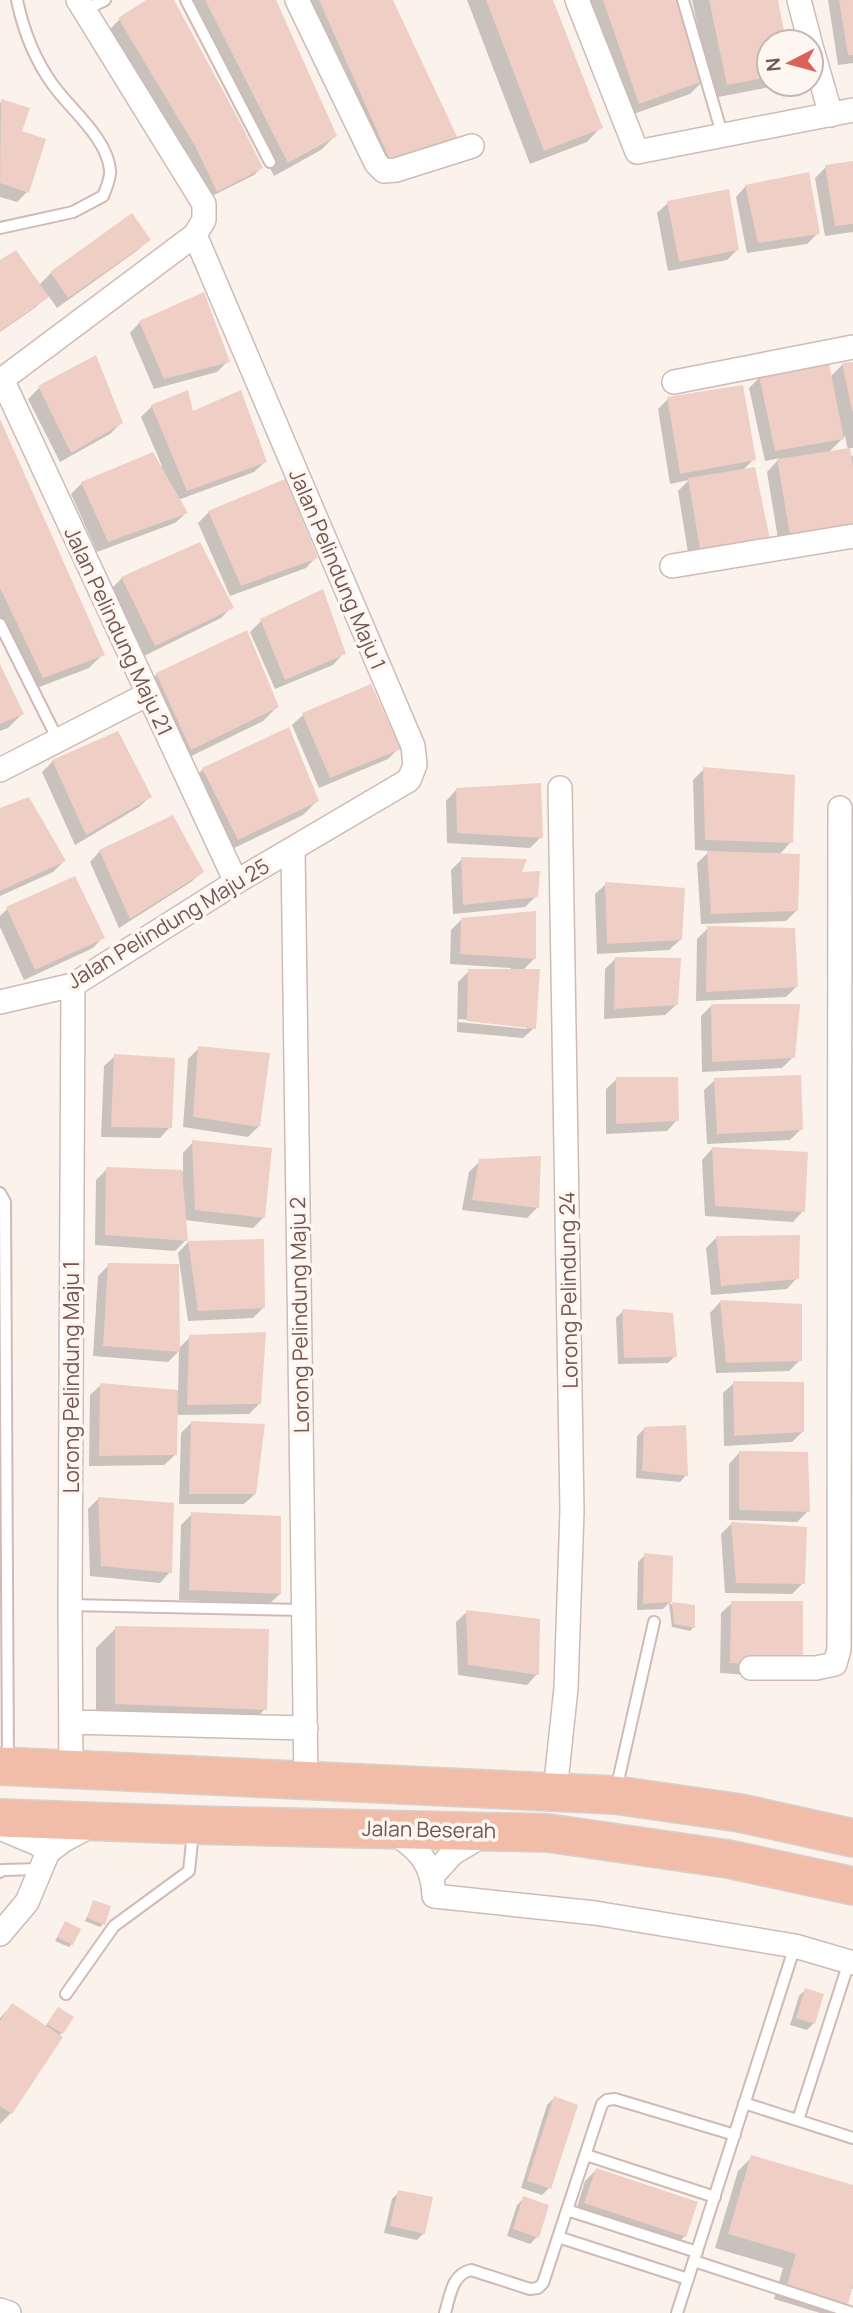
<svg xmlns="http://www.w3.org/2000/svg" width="853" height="2313" viewBox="0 0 853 2313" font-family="Manrope,sans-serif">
  <rect width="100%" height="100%" fill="#fbf2eb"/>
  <path fill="#0003" fill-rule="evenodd" d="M150,0H172L261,168L254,175L210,197L189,155L180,159L105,34L119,20Z
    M185,0H274L335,136L321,150L274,176Z
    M299,0H392L457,141L376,173Z
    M467,0H551L601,127L587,142L530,164Z
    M585,0H677L704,80L690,94L625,117Z
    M692,0H776L784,42H769V84H778L775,86L713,98Z
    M828,0H853V63L838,65Z
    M2,101L20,132L27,192L17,202L0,197V103Z
    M853,163V232L825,236L815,178L826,167Z
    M746,186L818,233L807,244L747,253L736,197Z
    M668,203L738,249L727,260L668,271L657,213Z
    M132,216L149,239L138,250L57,308L48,295L36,307L0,332V262L39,285L51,273Z
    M140,322L228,361L217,372L154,389L130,333Z
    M95,358L121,423L110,434L60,462L28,399L39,388Z
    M853,364V448H848L850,458L853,455V531L779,545L767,472L780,458L765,461L749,388L760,377H830L842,365ZM845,436L848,450L828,453Z
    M668,399L754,459L742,471L768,539L689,559L678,491L689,480L670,484L658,409Z
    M152,406L192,414L265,462L254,472L178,500L186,513L175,523L97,552L71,494L82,483L162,466L141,417Z
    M0,423L103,654L89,668L29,691L0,631Z
    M209,512L316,557L306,568L230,596L198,523Z
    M122,578L232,607L221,618L144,656L111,589Z
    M261,621L343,654L333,665L275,689L250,632Z
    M0,668L22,714L8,728L0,731Z
    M157,674L277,707L263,721L177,763L143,688Z
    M303,715L399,748L388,759L319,788L292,725Z
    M53,761L150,797L139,807L75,845L42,772Z
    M203,769L317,801L303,815L224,853L189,783Z
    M704,769L791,842L779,855L797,910L786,921L701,924L697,863L710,851L695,850L693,780Z
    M456,790L541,837L530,848L447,843L446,801Z
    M0,810L64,861L53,872L0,896Z
    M100,851L202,872L191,882L119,928L90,862Z
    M462,859L520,873L536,896L525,907L453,914L451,870Z
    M606,884L680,940L669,950L597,954L595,894Z
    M7,909L103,937L93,948L24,980L0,927V916Z
    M462,919L535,958L522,971L534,1028L523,1038L457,1032L458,982L469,971H511V968L450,964L451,930ZM459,1019L527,1026V1029L458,1022Z
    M708,928L797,986L786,997L696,1001L697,939Z
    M615,959L676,1005L665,1015L604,1019L605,969Z
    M711,1006L793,1057L782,1068L702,1072L701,1016Z
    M199,1048L259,1126L248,1137L183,1127L188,1059Z
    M115,1056L170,1127L160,1138L101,1137L104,1066Z
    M617,1079L677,1120L667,1131L606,1134V1089Z
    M715,1080L801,1129L790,1140L707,1144L704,1090Z
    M193,1142L263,1218L253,1228L184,1220L186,1240L175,1251L95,1245L96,1180L107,1169L183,1172V1153Z
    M712,1149L803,1211L793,1222L705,1216L702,1160Z
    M480,1161L537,1208L527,1218L462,1210L469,1172Z
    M717,1237L797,1278L787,1289L711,1295L706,1248Z
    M188,1242L263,1308L253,1318L188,1321L178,1253Z
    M109,1265L178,1349L190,1337L260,1403L249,1414L176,1415L175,1455L164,1465L89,1466L90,1395L101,1385L178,1392L179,1351L168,1362L93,1356L98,1276Z
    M720,1302L800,1360L789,1371L716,1373L710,1313Z
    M623,1311L675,1356L668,1363L618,1364L616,1318Z
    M734,1383L803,1431L792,1442L724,1446L723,1393Z
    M191,1423L255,1494L244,1504H179L181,1433Z
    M644,1429L686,1475L680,1482L636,1478L637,1436Z
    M739,1453L808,1511L797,1522L729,1520V1464Z
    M99,1498L170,1572L160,1583L90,1576L88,1509Z
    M192,1514L280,1594L269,1604L179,1600L181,1525Z
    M731,1524L803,1583L792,1594L725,1593L721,1534Z
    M645,1555L671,1558L670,1604L693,1606V1628L690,1631L672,1627L669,1603L663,1609L637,1610L638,1562Z
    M732,1603L791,1678L720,1673L721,1613Z
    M467,1612L537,1674L527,1685L458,1675L456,1622Z
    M116,1628L265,1709L245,1729L96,1723V1648Z
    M94,1902L103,1924L100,1927L85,1921Z
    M65,1923L72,1944L69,1947L55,1941Z
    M806,1989L814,2023L807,2030L790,2025L799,1996Z
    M12,2005L45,2027L55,2012L71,2018L11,2113L0,2124V2018Z
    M554,2098L549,2188L542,2195L521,2188L547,2105Z
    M752,2157L853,2186V2289L850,2288L846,2303L836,2313H820L774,2299L783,2268L715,2248L738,2171Z
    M596,2170L685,2236L674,2247L575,2214L585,2181Z
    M399,2192L424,2233L417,2240L384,2233L392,2199Z
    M524,2198L537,2237L530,2244L507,2236L517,2205Z"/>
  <path fill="#eecec5" d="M146,0H174L241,124L263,168L217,192L195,146L118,18Z
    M205,0H276L337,136L288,163Z
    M319,0H393L459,141L390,160Z
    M486,0H553L603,128L544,151Z
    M603,0H679L706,80L639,104Z
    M709,0H778L786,42H769V77L727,85Z
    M839,0H853V55H848Z
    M1,99L30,108L22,131L46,139L29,193L0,183Z
    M853,161V224L835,226L825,165Z
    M809,172L820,234L758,243L745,185Z
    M729,189L739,250L679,262L667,201Z
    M132,213L151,240L68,298L50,272Z
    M16,250L49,297L0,331V260Z
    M204,292L230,362L164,379L139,321Z
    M96,355L123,423L71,453L38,386Z
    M853,362V411H852L842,363Z
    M829,364L844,439L775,451L759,376Z
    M743,385L756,460L680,474L667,397Z
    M188,390L193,411L241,390L267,462L187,491L151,405Z
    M0,419L105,655L43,678L0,588Z
    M850,448L853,466V525L790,535L777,459Z
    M153,452L188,513L108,542L81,482Z
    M755,467L770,540L700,549L688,478Z
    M285,479L318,558L241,586L208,511Z
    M200,542L234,608L155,646L121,577Z
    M323,589L346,654L285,680L260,619Z
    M247,630L279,707L191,750L156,673Z
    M0,664L24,714L0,724Z
    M371,684L401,749L330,778L302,713Z
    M289,727L319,801L238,840L202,768Z
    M118,731L152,797L86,835L52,760Z
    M703,767L795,775L793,843L705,840Z
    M541,783L543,838L457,833L456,788Z
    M29,797L66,861L0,891V808Z
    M173,815L204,872L130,919L99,850Z
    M707,851L800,854L798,911L711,914Z
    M461,857L527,859L522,872L540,871L538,897L463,905Z
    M75,876L105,938L35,970L6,907Z
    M605,882L685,888L682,940L607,944Z
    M536,911V959L460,954L461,918Z
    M707,926L795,928L798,987L706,992Z
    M615,957L681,958L678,1005L614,1009Z
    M468,969H540L536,1029L467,1021Z
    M711,1004H800L795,1058L712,1062Z
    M198,1046L270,1053L260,1127L193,1117Z
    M114,1054L175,1058L172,1128L111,1127Z
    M801,1075L803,1130L717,1134L714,1078Z
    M616,1077H678L679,1121L616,1124Z
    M192,1140L272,1148L265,1218L195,1210Z
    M712,1147L808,1152L805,1212L715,1206Z
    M541,1156L539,1208L472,1200L479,1159Z
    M106,1167L182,1170L188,1241L264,1239L265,1308L198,1311L188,1241L105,1235Z
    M800,1235L799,1279L721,1286L716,1236Z
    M108,1263L179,1264L180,1352L103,1346Z
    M720,1300L802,1304V1361L726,1363Z
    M622,1309L673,1313L677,1357L624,1358Z
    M266,1332L261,1404L187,1405L189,1335Z
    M733,1381L804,1382V1432L734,1436Z
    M100,1383L178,1390L177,1455L99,1456Z
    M191,1421L265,1424L256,1494H189Z
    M686,1425L688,1476L642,1471L644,1427Z
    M739,1451L808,1452L810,1512L739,1510Z
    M98,1497L174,1503L172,1573L101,1566Z
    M191,1512L281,1516V1594L189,1590Z
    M731,1522L807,1527L805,1584L736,1583Z
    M644,1553L673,1556L672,1602L643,1604Z
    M731,1601H803V1668L730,1663Z
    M672,1602L695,1605V1628L674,1624Z
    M466,1610L540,1619L539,1675L468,1665Z
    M115,1626L269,1629L267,1710L115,1704Z
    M93,1900L111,1906L105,1925L87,1918Z
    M65,1921L81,1929L73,1945L57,1937Z
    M805,1988L824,1994L815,2024L796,2018Z
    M12,2003L63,2037L12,2114L0,2106V2021Z
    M58,2007L74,2017L63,2034L47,2024Z
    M554,2096L578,2105L551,2189L527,2181Z
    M751,2155L853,2185V2285L848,2304L787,2285L796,2254L728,2234Z
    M596,2168L698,2202L686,2237L584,2203Z
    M398,2190L433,2197L425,2234L390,2226Z
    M523,2196L549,2205L539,2238L513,2229Z"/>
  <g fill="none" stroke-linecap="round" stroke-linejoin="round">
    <g stroke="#cfbbb4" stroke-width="14">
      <path id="service" d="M186,0L270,162
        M683,0L723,137
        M85,10L105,0
        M0,228L73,212L103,196C106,189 111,177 110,170C107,138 71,110 53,85C35,60 23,29 17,0
        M0,624L58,740
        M0,1193L5,1202L8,1763
        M70,1605L304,1610
        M616,1790L654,1622
        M0,1872L2,1870L41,1869
        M66,1994L114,1926L189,1871L193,1832
        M744,2103L853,2138
        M798,2120L849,1962
        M586,2155L715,2197
        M567,2210L697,2252
        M558,2237L688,2279
        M694,2261L853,2313
        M445,2313C450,2296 452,2274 471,2270L530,2289L538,2288L543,2283L602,2104L607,2100L615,2099L735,2135
        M677,2313L795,1946"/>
    </g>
    <g stroke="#cfbbb4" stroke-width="26">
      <path id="minor" d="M297,0L376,163L384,171L396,170L472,146
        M577,0L637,152L853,110
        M799,0L810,42
        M811,46L831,115
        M2,379L236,882
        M0,381L195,235L204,220V204L78,0
        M674,382L853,347
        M672,566L853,536
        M0,770L148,694
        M293,849L306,1782
        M0,1002L73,985L236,882L409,780L415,765L413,746L195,235
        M751,1668H816L835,1664L839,1649L840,808
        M71,1722L306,1728
        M71,1770L70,1605L73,985
        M555,1792L566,1688L572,1511L560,788
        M0,1828L38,1844L48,1852
        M391,1831C418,1848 433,1863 434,1896L595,1913L795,1946L853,1963
        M433,1875L453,1853L485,1834
        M0,1934L27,1902L48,1852L64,1840L92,1825
        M0,2310L9,2313"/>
    </g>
    <g stroke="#d8d0ce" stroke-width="40">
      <path id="trunk" d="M0,1766L615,1795L740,1813L853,1838
        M0,1818L193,1825L548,1833L728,1859L853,1886"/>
    </g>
    <use href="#service" stroke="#fff" stroke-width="10"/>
    <use href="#minor" stroke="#fff" stroke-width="23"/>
    <use href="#trunk" stroke="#f1bca8" stroke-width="37"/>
  </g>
  <g text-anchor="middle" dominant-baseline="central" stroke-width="7" stroke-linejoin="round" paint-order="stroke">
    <g font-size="21" fill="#745650" stroke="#fef7f1">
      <text transform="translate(338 569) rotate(67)">Jalan Pelindung Maju 1</text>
      <text transform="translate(119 631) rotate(65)">Jalan Pelindung Maju 21</text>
      <text transform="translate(168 923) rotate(-31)">Jalan Pelindung Maju 25</text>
      <text transform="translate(568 1290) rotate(-91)">Lorong Pelindung 24</text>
      <text transform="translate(299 1315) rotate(-91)">Lorong Pelindung Maju 2</text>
      <text transform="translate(71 1377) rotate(-90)">Lorong Pelindung Maju 1</text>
      <text transform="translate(429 1829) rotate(1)">Jalan Beserah</text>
    </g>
  </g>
  <g transform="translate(790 63) rotate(264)"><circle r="33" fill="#fef7f1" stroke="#c7b7b1" stroke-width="2"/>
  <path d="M0-5L12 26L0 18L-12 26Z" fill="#da625b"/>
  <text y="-10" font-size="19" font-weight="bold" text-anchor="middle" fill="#745650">N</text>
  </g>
</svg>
